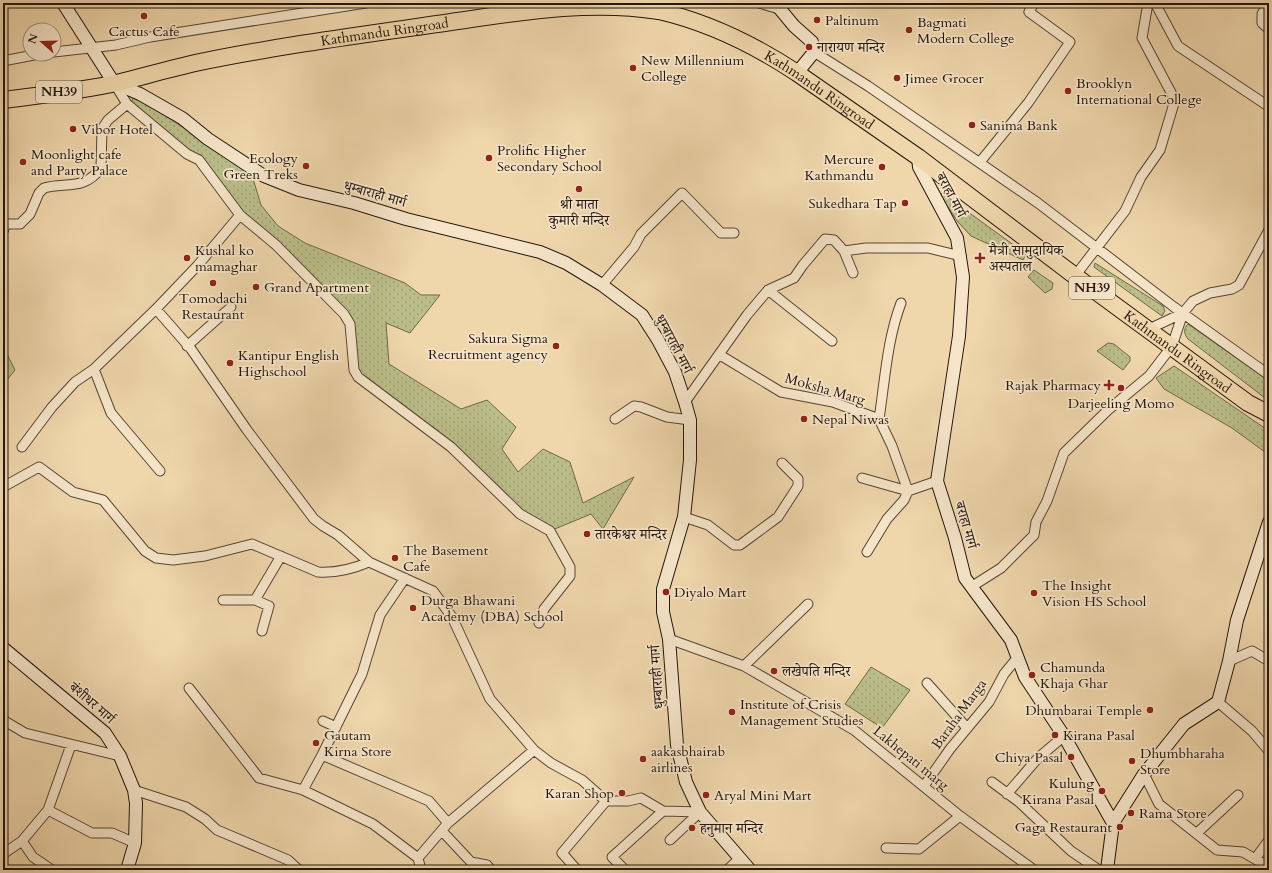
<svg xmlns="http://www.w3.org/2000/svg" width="1272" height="873" viewBox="0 0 1272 873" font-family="Cardo,'Noto Serif Devanagari',serif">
  <defs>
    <pattern id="grass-dots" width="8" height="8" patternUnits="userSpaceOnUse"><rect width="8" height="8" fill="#babd88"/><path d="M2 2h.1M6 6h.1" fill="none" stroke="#a0a274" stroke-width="1.8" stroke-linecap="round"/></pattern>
    <pattern id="park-crowns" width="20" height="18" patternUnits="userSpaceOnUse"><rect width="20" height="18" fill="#babd88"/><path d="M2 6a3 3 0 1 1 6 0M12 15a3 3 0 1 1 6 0" fill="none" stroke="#a0a274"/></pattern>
  </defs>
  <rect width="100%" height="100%" fill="#efd6ab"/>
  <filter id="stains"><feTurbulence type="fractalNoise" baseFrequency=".005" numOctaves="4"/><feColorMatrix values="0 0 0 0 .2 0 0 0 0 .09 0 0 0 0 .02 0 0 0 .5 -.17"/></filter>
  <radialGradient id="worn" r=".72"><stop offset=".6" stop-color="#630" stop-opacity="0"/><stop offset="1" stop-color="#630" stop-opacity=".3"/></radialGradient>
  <path fill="url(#grass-dots)" stroke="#6e6a4b" d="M135,96L251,172L261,205L278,226L305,243L405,283L421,295H440L410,333L386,323L389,364L461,409L487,400L516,427L502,449L518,472L543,449L570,462L583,503L634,477L603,529L591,514L550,531L524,516L451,447L354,370L344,314L240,215L199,160L128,106Z
    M942,193L1026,254L1023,260L971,236L958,222L941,197Z
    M1095,263L1163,306L1165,311L1162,316L1094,267Z
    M1034,270L1053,283L1052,289L1045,293L1028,277Z
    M1188,324L1269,381V401L1188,339C1184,334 1183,329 1188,324Z
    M1108,343L1114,344L1130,357V361L1123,370L1097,351Z
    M1174,366L1269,431V455L1232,428L1164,389L1156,378Z
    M871,667L910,690L882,728L845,704Z"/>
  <path fill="url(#park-crowns)" stroke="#6e6a4b" d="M3,346L15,370L3,385Z"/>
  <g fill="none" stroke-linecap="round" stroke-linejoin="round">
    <g stroke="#564635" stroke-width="11">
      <path id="street" d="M759,3L779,9
        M1155,3L1178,46L1268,106L1269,105
        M1269,3L1262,14V23L1269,29
        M54,52L116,45L150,37L366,3
        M814,52L868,86L1038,203L1174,307L1269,375
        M3,61L39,54
        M980,162L1028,103L1070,42L1029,12L1034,3
        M240,215L276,245L344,314L350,324L354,370L358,377L451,447L520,514L550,531L570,567V576L544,609L539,623
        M3,231L6,224H20L30,214L39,193L44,188C65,182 84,191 101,168L102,129L108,120L127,104
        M844,251L853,273
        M1075,276L1125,211L1141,177L1160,150L1175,100L1142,38L1148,3
        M602,285L634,247L641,234L682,193L721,233H734
        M768,290L832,341
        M156,309L191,349L247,430L314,519L323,526L338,535L369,562L433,591L452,617L490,699L534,750L551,763L582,780L606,801H628L641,798L663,811L700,812
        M1149,329L1183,313L1193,301L1210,293L1232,289L1239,285L1269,230
        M187,346L231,307
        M720,355L781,392L833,402L879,419L892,446L908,491L904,500L887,519L867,552
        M94,369L111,413L160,471
        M685,402L747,315L768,290L794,278L803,265L825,239L834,240L844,251L866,248H928L961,256
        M615,419L634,406L641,407L667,417L690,420
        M879,419C885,380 887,340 901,303
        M22,447L52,407L75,382L94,369L156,309L198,265L240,215L199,160L187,154L127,104L114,83
        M862,478L908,491L937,481
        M3,487L39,467L73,492L103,500L145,551L156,558L173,560L205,556L252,544L318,572C335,573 353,569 369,562
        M684,517L708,525L734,545H740L778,517L798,486V479L782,463
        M971,587L1001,568L1034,535L1036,522L1047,501L1064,453L1108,410L1149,376L1172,346L1183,313
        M223,600H255L281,556
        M255,600L269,606L262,631
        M669,639L744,666L854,730L960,816L1034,870
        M1229,661L1252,651L1269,661
        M744,666L808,604
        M927,683L967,728
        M189,688L259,778L303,790L373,824L418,858L421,870
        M1218,702L1252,731L1269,751
        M3,720L25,733L120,756
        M323,721L336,727
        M71,745L48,810L92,833H112L135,843
        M322,755L362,674L380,615L405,578
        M1144,774L1159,804L1217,850L1243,852L1269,867
        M992,782L1019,802L1071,851L1099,870
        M924,786L950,749L989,702L1004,674L1017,658
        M134,790L186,807L205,819L217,830L288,860L299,870
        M303,790L322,755L429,801L448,823
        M1007,794L1038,758L1064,736
        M48,810L22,841L33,857L52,870
        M442,831L471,862L487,865L491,870
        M1197,833L1238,795
        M670,840L700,812
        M886,848L919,849L960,816
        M3,854L22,841
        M418,858L448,823L534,750
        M1255,859L1269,840
        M577,870L562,853L606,801
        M625,870L612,857L663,811
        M727,870L739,859"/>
    </g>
    <g stroke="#23160e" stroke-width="14">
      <path id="secondary" d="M63,3L114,83L140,94L182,118L208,139L264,176L299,190L354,203L406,219L540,252L566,263L602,285L642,315L658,340L675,372L685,402L690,420V460L684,517L663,589V612L669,639L677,745L686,782L700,812L750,870
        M775,3L794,26L812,42L814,52L797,73
        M918,157L919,167L957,238L963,277L959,336L937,481L955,538L965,578L1011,640L1025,677L1064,736L1113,823L1107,870
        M3,648L105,733L120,756L134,790L136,803L135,843L127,870
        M1113,823L1144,774L1184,724L1218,702L1229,661L1237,620L1269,522"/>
    </g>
    <g stroke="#23160e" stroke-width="18">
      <g id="highway">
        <path id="s1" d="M3,100C41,95 80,91 117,83C145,76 172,68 200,62C283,45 368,34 451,22C520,12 590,0 659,11C707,22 756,46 797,73L918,157L1075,276L1248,403L1269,414"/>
      </g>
    </g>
    <use href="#street" stroke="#f5e4c8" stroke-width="9"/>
    <use href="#secondary" stroke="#f5e4c8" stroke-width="12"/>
    <use href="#highway" stroke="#efd6ab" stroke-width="16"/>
  </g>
  <g fill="#8f2418" stroke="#f5e4c8" stroke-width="1.5">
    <circle cx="144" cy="16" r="4"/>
    <circle cx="817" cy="20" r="4"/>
    <circle cx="909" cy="30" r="4"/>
    <circle cx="809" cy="47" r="4"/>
    <circle cx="633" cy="68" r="4"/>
    <circle cx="897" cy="78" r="4"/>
    <circle cx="1068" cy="91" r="4"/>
    <circle cx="972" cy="125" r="4"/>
    <circle cx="73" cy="129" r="4"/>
    <circle cx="489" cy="158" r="4"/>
    <circle cx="23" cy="162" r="4"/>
    <circle cx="306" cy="166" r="4"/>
    <circle cx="882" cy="167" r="4"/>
    <circle cx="579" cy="189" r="4"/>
    <circle cx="905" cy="203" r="4"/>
    <circle cx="187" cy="258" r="4"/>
    <path d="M978 252h4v4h4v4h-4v4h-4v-4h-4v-4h4z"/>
    <circle cx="213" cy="283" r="4"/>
    <circle cx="256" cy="287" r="4"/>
    <circle cx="556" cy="346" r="4"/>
    <circle cx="230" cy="363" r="4"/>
    <path d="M1107 379h4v4h4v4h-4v4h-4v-4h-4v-4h4z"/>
    <circle cx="1121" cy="388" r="4"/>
    <circle cx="804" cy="419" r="4"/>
    <circle cx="587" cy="534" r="4"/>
    <circle cx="395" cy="558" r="4"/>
    <circle cx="666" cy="592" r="4"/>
    <circle cx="1034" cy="593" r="4"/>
    <circle cx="413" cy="608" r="4"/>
    <circle cx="774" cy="671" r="4"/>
    <circle cx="1032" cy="675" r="4"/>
    <circle cx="1150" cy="710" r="4"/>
    <circle cx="732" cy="712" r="4"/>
    <circle cx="1055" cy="735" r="4"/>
    <circle cx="316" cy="743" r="4"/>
    <circle cx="1071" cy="757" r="4"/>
    <circle cx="643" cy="759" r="4"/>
    <circle cx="1132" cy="761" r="4"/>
    <circle cx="1102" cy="791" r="4"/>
    <circle cx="622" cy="793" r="4"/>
    <circle cx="706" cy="795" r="4"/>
    <circle cx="1131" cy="813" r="4"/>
    <circle cx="1120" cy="827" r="4"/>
    <circle cx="692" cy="828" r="4"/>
  </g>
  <g text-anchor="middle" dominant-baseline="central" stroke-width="3.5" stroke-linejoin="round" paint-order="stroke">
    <g fill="#f5e4c8" stroke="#625446" stroke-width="1">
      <rect x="36" y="81" width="46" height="22" rx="3"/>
      <rect x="1069" y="277" width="46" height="22" rx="3"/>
    </g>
    <g font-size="13" font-weight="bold" fill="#23160e">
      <text x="59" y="92">NH39</text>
      <text x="1092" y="288">NH39</text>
    </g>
    <g font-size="14" fill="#23160e" stroke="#f5e4c8" text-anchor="start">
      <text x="825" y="20">Paltinum</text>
      <text x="917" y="22">Bagmati<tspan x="917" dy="16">Modern College</tspan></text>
      <text x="144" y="31" text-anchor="middle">Cactus Cafe</text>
      <text x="817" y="47">नारायण मन्दिर</text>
      <text x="641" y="60">New Millennium<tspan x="641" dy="16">College</tspan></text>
      <text x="905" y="78">Jimee Grocer</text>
      <text x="1076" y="83">Brooklyn<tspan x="1076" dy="16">International College</tspan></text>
      <text x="980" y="125">Sanima Bank</text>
      <text x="81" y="129">Vibor Hotel</text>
      <text x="497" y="150">Prolific Higher<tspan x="497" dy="16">Secondary School</tspan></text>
      <text x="31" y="154">Moonlight cafe<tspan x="31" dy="16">and Party Palace</tspan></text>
      <text x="298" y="158" text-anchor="end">Ecology<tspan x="298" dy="16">Green Treks</tspan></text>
      <text x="874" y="159" text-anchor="end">Mercure<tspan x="874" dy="16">Kathmandu</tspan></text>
      <text x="897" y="203" text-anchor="end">Sukedhara Tap</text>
      <text x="579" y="204" text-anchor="middle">श्री माता<tspan x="579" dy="16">कुमारी मन्दिर</tspan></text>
      <text x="195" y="250">Kushal ko<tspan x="195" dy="16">mamaghar</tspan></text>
      <text x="989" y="250">मैत्री सामुदायिक<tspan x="989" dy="16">अस्पताल</tspan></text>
      <text x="264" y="287">Grand Apartment</text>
      <text x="213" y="298" text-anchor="middle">Tomodachi<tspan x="213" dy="16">Restaurant</tspan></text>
      <text x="548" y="338" text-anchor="end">Sakura Sigma<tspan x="548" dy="16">Recruitment agency</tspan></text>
      <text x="238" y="355">Kantipur English<tspan x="238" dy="16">Highschool</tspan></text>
      <text x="1101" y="385" text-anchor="end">Rajak Pharmacy</text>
      <text x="1121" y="403" text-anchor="middle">Darjeeling Momo</text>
      <text x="812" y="419">Nepal Niwas</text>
      <text x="595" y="534">तारकेश्वर मन्दिर</text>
      <text x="403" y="550">The Basement<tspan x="403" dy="16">Cafe</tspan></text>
      <text x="1042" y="585">The Insight<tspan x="1042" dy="16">Vision HS School</tspan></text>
      <text x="674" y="592">Diyalo Mart</text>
      <text x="421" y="600">Durga Bhawani<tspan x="421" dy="16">Academy (DBA) School</tspan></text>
      <text x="1040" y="667">Chamunda<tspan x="1040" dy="16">Khaja Ghar</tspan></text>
      <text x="782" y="671">लखेपति मन्दिर</text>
      <text x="740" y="704">Institute of Crisis<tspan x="740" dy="16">Management Studies</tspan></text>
      <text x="1142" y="710" text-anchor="end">Dhumbarai Temple</text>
      <text x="324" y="735">Gautam<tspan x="324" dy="16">Kirna Store</tspan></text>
      <text x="1063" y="735">Kirana Pasal</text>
      <text x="651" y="751">aakasbhairab<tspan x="651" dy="16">airlines</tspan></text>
      <text x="1140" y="753">Dhumbharaha<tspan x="1140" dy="16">Store</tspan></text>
      <text x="1063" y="757" text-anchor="end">Chiya Pasal</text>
      <text x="1094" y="783" text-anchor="end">Kulung<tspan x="1094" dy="16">Kirana Pasal</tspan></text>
      <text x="614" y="793" text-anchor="end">Karan Shop</text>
      <text x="714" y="795">Aryal Mini Mart</text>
      <text x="1139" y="813">Rama Store</text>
      <text x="1112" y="827" text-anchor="end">Gaga Restaurant</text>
      <text x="700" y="828">हनुमान मन्दिर</text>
    </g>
    <g font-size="14" fill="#23160e" stroke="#f5e4c8">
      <text stroke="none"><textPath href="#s1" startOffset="388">Kathmandu Ringroad</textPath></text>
      <text stroke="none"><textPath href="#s1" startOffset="844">Kathmandu Ringroad</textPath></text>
      <text transform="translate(375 194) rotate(16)">धुम्बाराही मार्ग</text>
      <text transform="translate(951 195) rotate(62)">बराहा मार्ग</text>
      <text transform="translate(674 344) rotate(62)">धुम्बाराही मार्ग</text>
      <text stroke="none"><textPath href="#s1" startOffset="1288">Kathmandu Ringroad</textPath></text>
      <text transform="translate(825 389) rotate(16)">Moksha Marg</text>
      <text transform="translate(966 525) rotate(74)">बराहा मार्ग</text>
      <text transform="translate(657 677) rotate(-94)">धुम्बाराही मार्ग</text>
      <text transform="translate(92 703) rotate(41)">बंशीधर मार्ग</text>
      <text transform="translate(959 714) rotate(-54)">Baraha Marga</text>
      <text transform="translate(911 758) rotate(39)">Lakhepati marg</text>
    </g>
  </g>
  <rect width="1272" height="873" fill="none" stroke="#efd6ab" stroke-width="16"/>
  <rect x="4" y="4" width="1264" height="865" fill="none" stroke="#23160e" stroke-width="2"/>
  <rect x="8" y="8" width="1256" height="857" fill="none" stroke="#23160e"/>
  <g transform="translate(42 42) rotate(290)"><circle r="19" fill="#f5e4c8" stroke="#a1927e"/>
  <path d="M0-3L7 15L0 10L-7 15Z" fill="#8f2418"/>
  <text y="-6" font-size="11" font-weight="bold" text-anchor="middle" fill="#23160e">N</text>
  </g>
  <rect width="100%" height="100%" filter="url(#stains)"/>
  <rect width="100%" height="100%" fill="url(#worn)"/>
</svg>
